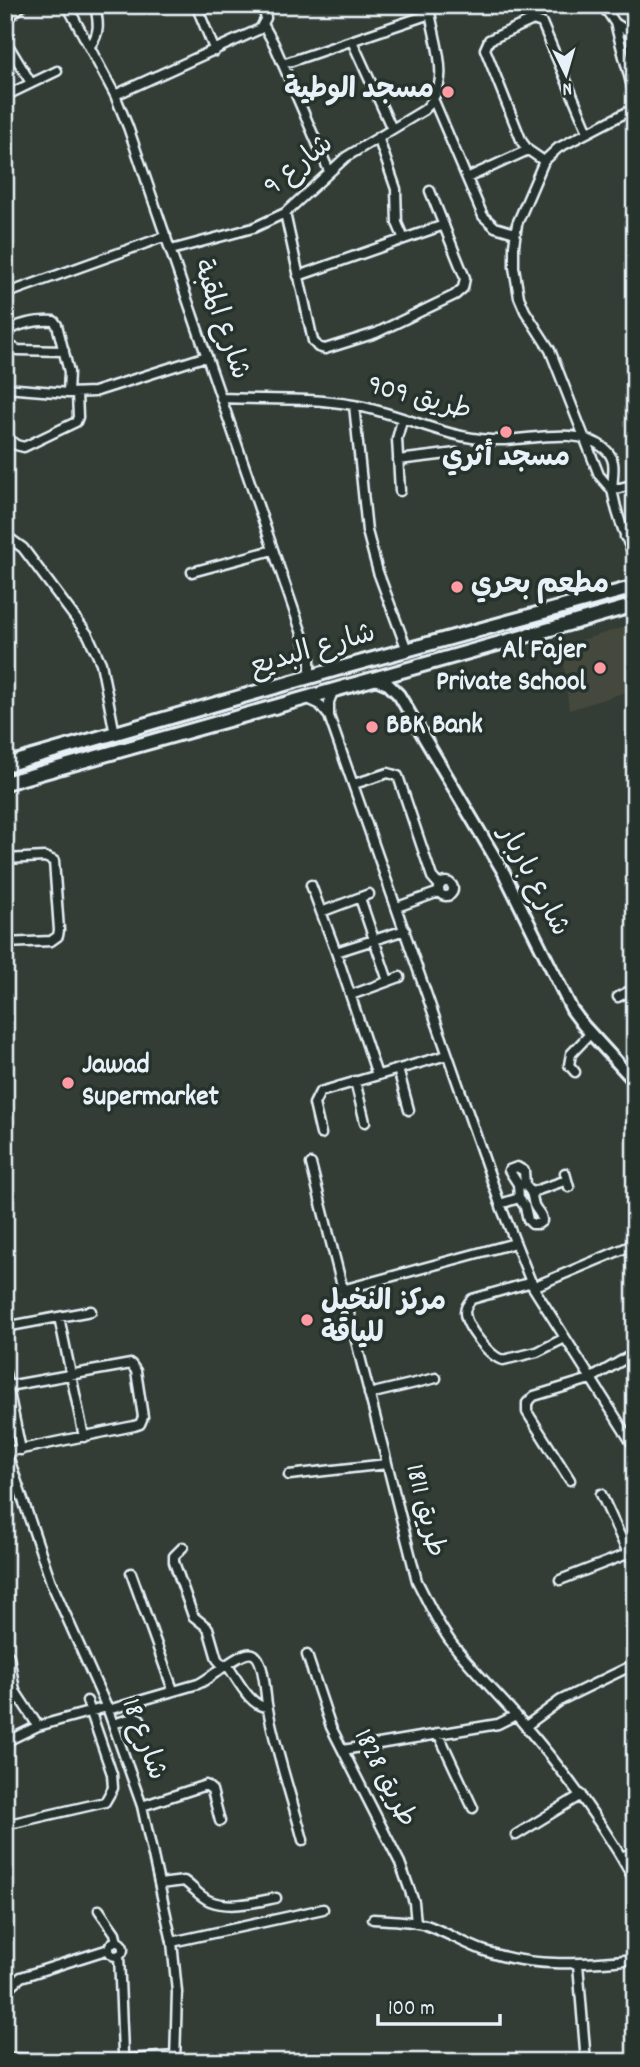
<svg xmlns="http://www.w3.org/2000/svg" width="640" height="2067" viewBox="0 0 640 2067" font-family="Dekko,'Playpen Sans Arabic',sans-serif">
  <rect width="100%" height="100%" fill="#343d35"/>
  <filter id="ink" filterUnits="userSpaceOnUse"><feTurbulence type="fractalNoise" baseFrequency=".0143" numOctaves="2"/><feDisplacementMap in="SourceGraphic" scale="14" xChannelSelector="R" yChannelSelector="G"/><feConvolveMatrix kernelMatrix="1 2 1 2 8 2 1 2 1" color-interpolation-filters="sRGB"/></filter>
  <g filter="url(#ink)">
    <path fill="#444a3e" d="M635,624V689L569,710L562,646Z"/>
    <g fill="none" stroke-linecap="round" stroke-linejoin="round">
      <g stroke="#e8f1f8" stroke-width="13">
        <path id="street" d="M67,5L115,95L128,127L310,657V671L306,679
          M196,5L215,51
          M603,5L615,23L635,36
          M606,11L620,5
          M5,20L23,5
          M615,23L635,98
          M264,26L274,44L329,171
          M5,40L31,83
          M352,41L392,129
          M90,46C101,32 98,21 95,5
          M283,64L430,14
          M115,95L260,29L266,18L261,5
          M5,96L57,71
          M635,100L631,110L558,148L544,161L517,224L514,245V267L519,297L525,311L550,350L599,475L612,490L635,484
          M434,101L483,216L495,227L515,233
          M378,137L396,189L397,223L404,239
          M544,161L528,150L522,142L485,49L489,40L533,20L542,23L588,132
          M467,178L528,150
          M285,213L313,341L318,347L325,349L376,333L455,295L463,288L465,278L430,191
          M171,250L253,228L285,213L346,157L424,110C455,81 433,42 429,5
          M298,276L444,225
          M5,294L166,236
          M5,335C14,323 39,320 54,321L57,325L69,372L68,393
          M5,344L18,350L64,351
          M5,388L68,393L94,392L207,356
          M221,398C264,400 310,397 353,405C401,413 443,438 492,440C526,442 577,424 605,449C620,462 610,478 613,494C617,517 626,537 635,559
          M354,405L367,531L378,572L407,650
          M5,435L16,445L24,447L76,422L78,417L77,393
          M398,460L456,453
          M400,491L397,439L402,420
          M5,535L23,548L88,635L101,663L115,734
          M625,537L635,533
          M192,572L273,550
          M306,698L319,704L329,716L500,1204L533,1287L635,1448
          M329,716V702L334,689
          M354,784L388,773L398,776L432,877L440,886
          M5,859L45,857L54,861L59,930L58,936L51,941L5,943
          M439 889a7 7 0 1 1 14 0a7 7 0 1 1-14 0Z
          M311,885L336,952L377,1075
          M360,898L388,981
          M397,907L439,892
          M321,912L369,894
          M336,952L405,930
          M351,995L400,977
          M618,997L635,988
          M398,1069L409,1110
          M575,1072L569,1065L571,1054L590,1034
          M355,1081L365,1122
          M321,1134L314,1104L320,1092L447,1055
          M311,1164L417,1581C428,1602 437,1623 451,1642C474,1672 502,1698 526,1727C568,1776 604,1825 635,1881
          M517,1167L524,1171L525,1185C534,1195 531,1194 534,1205C537,1212 542,1213 542,1221L538,1224H532L528,1220L525,1207L519,1198L518,1184L509,1170Z
          M565,1173L569,1187
          M532,1192L567,1180
          M500,1204L519,1198
          M532,1282L472,1299C468,1303 465,1307 465,1313C466,1327 490,1357 503,1360L537,1352L565,1338
          M533,1287L635,1244
          M342,1290L515,1243
          M59,1317L84,1437
          M5,1327L91,1311
          M5,1373L21,1450
          M369,1394L436,1378
          M5,1447L51,1582L108,1710L142,1806L172,1942L177,1992L175,2062
          M7,1452L134,1426L140,1424L143,1417L136,1371L131,1364L8,1386
          M289,1475L387,1464
          M570,1480L527,1412V1403L534,1396L590,1379L635,1353
          M601,1494L628,1553
          M183,1547L174,1556V1562L193,1616L208,1628L217,1659L224,1667
          M131,1573L173,1690
          M560,1580L635,1551
          M307,1655L331,1727L400,1863L414,1902L416,1923
          M9,1656L15,1691L38,1726
          M227,1665C237,1678 250,1707 267,1707
          M108,1710L198,1684C211,1679 241,1649 253,1654C264,1658 265,1692 267,1704C275,1749 291,1795 303,1840
          M113,1724L136,1717L140,1719L144,1730
          M526,1726L561,1700L635,1664
          M438,1733L473,1808
          M5,1742L38,1726L107,1707
          M343,1750L498,1724L516,1715
          M142,1806L206,1785L212,1790L220,1821
          M5,1825L105,1802L113,1788L112,1774L87,1701
          M516,1835L581,1795
          M621,1857L635,1852
          M160,1884L184,1881C193,1887 200,1897 210,1901C230,1909 256,1902 276,1898
          M99,1910L115,1933L117,1942
          M373,1919C390,1920 409,1920 426,1925C446,1932 465,1944 485,1951C532,1968 586,1964 635,1959
          M172,1942L323,1909
          M109 1949a7 7 0 1 1 14 0a7 7 0 1 1-14 0Z
          M119,1955L123,2053
          M578,1964L586,2062
          M5,2000L11,1986L21,1977L109,1949
          M5,2058L114,2061
          M130,2059L175,2056"/>
      </g>
      <g stroke="#e8f1f8" stroke-width="16">
        <path id="secondary" d="M373,678L388,684L399,695L504,873L572,1010L584,1026L635,1082"/>
      </g>
      <g stroke="#e8f1f8" stroke-width="18">
        <path id="primary" d="M5,765L337,669L635,587
          M5,783L635,605"/>
      </g>
      <use href="#street" stroke="#26332d" stroke-width="8"/>
      <use href="#secondary" stroke="#26332d" stroke-width="10"/>
      <use href="#primary" stroke="#26332d" stroke-width="12"/>
    </g>
  </g>
  <g fill="#ff9aa2" stroke="#26332d" stroke-width="2.5">
    <circle cx="448" cy="92" r="7"/>
    <circle cx="506" cy="432" r="7"/>
    <circle cx="457" cy="587" r="7"/>
    <circle cx="600" cy="668" r="7"/>
    <circle cx="372" cy="727" r="7"/>
    <circle cx="68" cy="1083" r="7"/>
    <circle cx="307" cy="1320" r="7"/>
  </g>
  <g text-anchor="middle" dominant-baseline="central" stroke-width="7" stroke-linejoin="round" paint-order="stroke">
    <g font-size="28" font-weight="bold" fill="#e8f1f8" stroke="#26332d" text-anchor="start">
      <text x="434" y="92" text-anchor="end">مسجد الوطية</text>
      <text x="506" y="460" text-anchor="middle">مسجد أثري</text>
      <text x="471" y="587">مطعم بحري</text>
      <text x="586" y="652" text-anchor="end">Al Fajer<tspan x="586" dy="32">Private School</tspan></text>
      <text x="386" y="727">BBK Bank</text>
      <text x="82" y="1067">Jawad<tspan x="82" dy="32">Supermarket</tspan></text>
      <text x="321" y="1304">مركز النخيل<tspan x="321" dy="32">للياقة</tspan></text>
    </g>
    <g font-size="28" fill="#e8f1f8" stroke="#26332d">
      <text transform="translate(300 167) rotate(-39)">شارع 9</text>
      <text transform="translate(219 320) rotate(71)">شارع المقبة</text>
      <text transform="translate(419 400) rotate(15)">طريق 909</text>
      <text transform="translate(313 652) rotate(-16)">شارع البديع</text>
      <text transform="translate(532 882) rotate(62)">شارع باربار</text>
      <text transform="translate(423 1511) rotate(76)">طريق 1811</text>
      <text transform="translate(142 1740) rotate(70)">شارع 18</text>
      <text transform="translate(383 1779) rotate(63)">طريق 1828</text>
    </g>
  </g>
  <rect width="640" height="2067" fill="none" stroke="#26332d" stroke-width="28"/>
  <rect x="14" y="14" width="612" height="2039" fill="none" stroke="#e8f1f8" stroke-width="2.5" filter="url(#ink)"/>
  <g transform="translate(566 74) rotate(175)" stroke="#26332d" stroke-width="5" paint-order="stroke">
  <path d="M0-5L12 26L0 18L-12 26Z" fill="#e8f1f8"/>
  <text y="-10" font-size="19" font-weight="bold" text-anchor="middle" fill="#e8f1f8">N</text>
  </g>
  <path d="M378 2014v10h122v-10" fill="none" stroke="#e8f1f8" stroke-width="3.5"/>
  <text x="388" y="2014" font-size="21" fill="#e8f1f8" stroke="#26332d" stroke-width="5" paint-order="stroke">100 m</text>
</svg>
